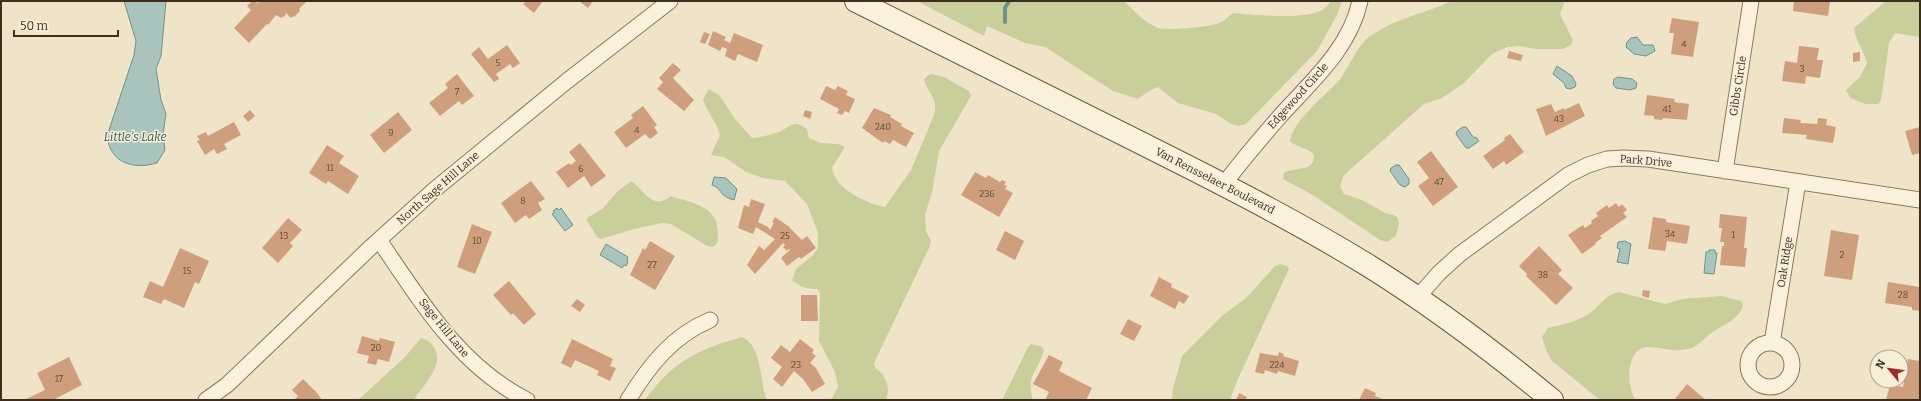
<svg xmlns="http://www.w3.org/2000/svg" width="1921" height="401" viewBox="0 0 1921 401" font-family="Bitter,serif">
  <rect width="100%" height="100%" fill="#f0e4c8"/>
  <path fill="#c9cf9b" d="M917,1H1124C1134,11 1144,22 1158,28C1166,31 1214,27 1221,22C1226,20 1228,16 1233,13C1254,15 1305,20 1322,10C1326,8 1328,4 1331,1H1342L1337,15L1317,51L1246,124L1239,126L1231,124L1216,114L1178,103L1158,87L1149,91L1138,99L1113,91L1045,47L1025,43L987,26L984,36Z
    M1452,1H1565L1560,14L1573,40L1571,45L1563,49H1536L1519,46L1507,47L1492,54L1464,83L1442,98L1424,104L1344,175L1340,186L1344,194L1362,200L1385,213L1394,215L1398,218L1399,224L1396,236L1387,242L1380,240L1311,194L1283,179L1284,172L1308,167L1313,162L1314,155C1308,147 1297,148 1290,141C1294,118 1326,96 1341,78C1351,64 1358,43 1373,34C1397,18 1426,13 1452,1Z
    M1886,1H1920V37L1895,33L1889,43L1881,101L1878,104H1866L1850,98L1846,90L1860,77L1867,63C1864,51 1855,40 1854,28Z
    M931,74L944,77L969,91L971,96L939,151L932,192L925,215L926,231L931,241L930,246L874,363L875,368C886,375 891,387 886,400H829L832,398L838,387L835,372L819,341L820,293L817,289C807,289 800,287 792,280L796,269L813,255L818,248V233L807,204L785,181L763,178L746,172L724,157L711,155L720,135C716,121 707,112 703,99L709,89L720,96L735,119L752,138C761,137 772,135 781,131C793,125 793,120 807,129L809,138L821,143L838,144L845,147L832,168C835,189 866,203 885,207L911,170L934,115C939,97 927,94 924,79L927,76Z
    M631,181C645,190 651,211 671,196C691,203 718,205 718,233C718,239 718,244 713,247L707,246L671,224L662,223L634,229L601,239L598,238L587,221V218L602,209L618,191Z
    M1280,264L1287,266L1289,269L1237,381L1230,400H1172L1173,388L1182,356L1223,315L1246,298L1275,266Z
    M1619,292L1665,304L1682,299L1722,296L1741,301L1743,306C1737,322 1721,325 1709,335C1704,339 1698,345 1692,348C1688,349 1683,350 1680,350C1669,352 1649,343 1640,349C1626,358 1627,388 1636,400H1600L1552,361L1546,350L1542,337L1548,328C1561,325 1575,322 1587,315C1599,308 1604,295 1619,292Z
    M742,337C763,346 759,381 767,400H645C673,361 697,350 742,337Z
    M421,338C428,340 432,343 435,349C444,367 422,386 414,400H358L405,357Z
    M1031,344L1041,346L1044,350C1039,371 1025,375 1033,400H1002L1028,347Z"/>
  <path fill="#a9c4bc" stroke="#6f938a" d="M124,1H166L161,56L156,69L161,100L166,114L163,134L165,150L157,163C133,170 110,163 107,136L134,55L136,41Z
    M1637,37L1643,45H1653L1655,51L1646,56L1634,54L1626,47L1627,42L1631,38Z
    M1557,66L1572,76L1576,84L1575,87L1570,89L1566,88L1564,83L1553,74Z
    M1618,77L1632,79L1637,83L1636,88L1630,90L1616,88L1613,84L1614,79Z
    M1463,127H1466L1474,138L1476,137L1479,141L1469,148H1466L1456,134L1457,131Z
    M1396,165H1399L1409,179V184L1405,187L1400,185L1390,171L1391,168Z
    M714,177L726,178L737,189L734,200C718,196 723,189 712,185Z
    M557,208L559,210L561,208L573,225L565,231L552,214L554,213L553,211Z
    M1625,241L1631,244L1628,264L1617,262L1620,249L1617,248L1618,242Z
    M606,244L628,257L627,260L628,262L626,266L624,265L622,268L600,255Z
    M1709,250H1715V253H1717L1714,274L1704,273L1706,252H1708Z"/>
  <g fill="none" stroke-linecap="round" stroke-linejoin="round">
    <path stroke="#6f938a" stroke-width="4" d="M1005,22V8L1009,1"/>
  </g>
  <path fill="#cf9f7d" d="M252,1L258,3L260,1H307L299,9L300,11L294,17L293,16L291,18L286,13L285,16L281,18L276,15L268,25L267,24L249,43L234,28L251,10L247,6Z
    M526,1H543L534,13L523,4Z
    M579,1H593L588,8Z
    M1794,1H1830L1828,16L1793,11Z
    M1672,18L1699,22L1693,57L1671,54L1674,33H1669Z
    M713,31L726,37L724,40L730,43L734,33L763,45L757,62L738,54L735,61L725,56L727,49L722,47L720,51L708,45Z
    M704,32L710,34L705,44L700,42Z
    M507,45L520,63L513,68L510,64L496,74L499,79L494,82L471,54L479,47L488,59Z
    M1799,46L1819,48L1817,60H1823L1820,78L1806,76L1805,84L1782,81L1785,61L1797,63Z
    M1509,51L1523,55L1521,61L1507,58Z
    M1860,52V61L1853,62V53Z
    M673,63L681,70L673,78L694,100L684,111L657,89L663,82L659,78Z
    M457,74L474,96L462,105L459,101L440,116L429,103L448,88L445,84Z
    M826,86L835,90L838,86L848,91L846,95L855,99L849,113L845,111L842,115L837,113L839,109L820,99Z
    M1647,95L1675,99L1674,102L1689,104L1687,120L1663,118L1662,120L1654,119V116L1644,115Z
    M1579,103L1585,116L1546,136L1536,109L1551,104L1555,112L1564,108V110Z
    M643,106L657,125L654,127L658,133L650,139L645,134L626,148L614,132L633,118L631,115Z
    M874,108L891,115L890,117L902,124L901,126L914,133L906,147L893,140L890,144L884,141L883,143L862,128Z
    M250,110L255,116L248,122L243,116Z
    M805,110L812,112L810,119L803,116Z
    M398,112L412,130L384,153L370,135Z
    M1784,118L1801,120L1800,123L1817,124L1818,118L1827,119L1826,125L1836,127L1833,143L1806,139L1807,135L1782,133Z
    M234,122L241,135L224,144L227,149L217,154L214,149L205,155L197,141L200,140L197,136L206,132L208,136Z
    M1920,127V153L1912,155L1905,131Z
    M1510,134L1524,152L1506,165L1504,161L1493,169L1483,156L1505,140L1504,138Z
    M580,143L606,176L591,187L584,176L568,188L556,172L569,163L571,165L576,161L569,152Z
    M327,145L344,156L339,163L359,176L348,194L328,181L326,184L309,173Z
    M1431,151L1458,187L1433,206L1418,186L1429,178L1417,162Z
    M975,172L986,178L988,175L1000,182L1002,180L1006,182L1004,185L1007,186L1005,189L1013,193L999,217L961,195Z
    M531,181L545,199L538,203L542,210L529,219L526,215L515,223L501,203Z
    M751,199L765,204L758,222L768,227L770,230L774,223L772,222L775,217L788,226L802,240L807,236L816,248L801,259L799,257L787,266L781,258L790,250L789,249L787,251L783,247L785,245L783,243L755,274L747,265L759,246L764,250L775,239L756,227L753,234L738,228L744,205L749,207Z
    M1616,203L1619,207L1622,204L1627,210L1623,213L1627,217L1600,236L1602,238L1595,243L1596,244L1582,254L1568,235L1583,225L1585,228L1592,223L1591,221L1598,216L1596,213L1607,205L1609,208Z
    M1720,214L1747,217L1744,248H1747L1745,267L1720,265L1722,246H1724V242H1720L1722,228H1719Z
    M1653,217L1666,219V222L1690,226L1687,244L1667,241L1665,251L1648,249Z
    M288,218L302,230L290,243L293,246L278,263L262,248Z
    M472,224L492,232L475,274L457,267Z
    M1831,230L1859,235L1852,280L1824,276Z
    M1005,231L1024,241L1015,260L996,250Z
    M650,241L675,256L655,290L630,275L643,248L645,250Z
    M1539,246L1562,270L1558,274L1573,288L1556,305L1526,276L1527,274L1519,266Z
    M180,248L209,261L199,284L195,282L184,308L164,299L161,304L143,297L150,281L163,287Z
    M1159,277L1172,284L1171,287L1189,296L1184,304L1179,301L1175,309L1150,296Z
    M509,281L536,314L524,325L513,313L511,315L493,295Z
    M1888,282L1920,287V311L1912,310V307L1885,303Z
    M1643,290L1650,291L1649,298L1642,296Z
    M801,295H817L818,321H801Z
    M577,299L585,305L580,312L571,306Z
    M1128,319L1142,326L1134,341L1120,334Z
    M362,336L379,341L380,338L395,342L389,362L378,359L376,365L367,363L369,356L357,353Z
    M572,339L613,359L610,366L616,368L610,381L597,375L599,371L575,360L571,368L561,363Z
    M800,339L814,350L812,353L816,356L810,363L816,368L825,384L812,392L803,379L794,371L782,387L773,379L782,367L771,358L781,345L790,352Z
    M1279,352L1284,354L1283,356L1299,361L1295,376L1278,371L1277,374L1265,370L1264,374L1255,372L1260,353L1278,356Z
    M1049,355L1063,362L1059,371L1092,388L1086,400H1045L1049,392L1033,384Z
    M69,357L82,385L53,400H24L45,390L37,373Z
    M1908,359L1920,361V400H1886L1890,385L1903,387Z
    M303,379L317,393L322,400H294L298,396L292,390Z
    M1687,384L1706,400H1674Z
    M1365,388L1376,393L1375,396L1385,400H1359Z
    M1239,393L1247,397L1246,400H1236Z"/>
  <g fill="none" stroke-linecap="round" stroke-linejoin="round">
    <g stroke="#8d765c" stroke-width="17">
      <path id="street" d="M1725,171L1751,1
        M1224,184C1242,160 1261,138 1281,115C1312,81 1350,48 1360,1
        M379,240C420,300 459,366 527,400
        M1417,298L1439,273L1460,254L1568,175L1588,165L1607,159L1623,158L1648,159L1920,200
        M1772,343L1798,182
        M1748 365a22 22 0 1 1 44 0a22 22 0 1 1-44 0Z
        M206,400L227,385L371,247L434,190L567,81L670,1
        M628,400C649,366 672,336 710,320"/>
    </g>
    <g stroke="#6f573f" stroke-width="24">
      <path id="secondary" d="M856,1C946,46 1037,91 1127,136C1209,177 1291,218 1369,266C1433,306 1494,352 1552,400"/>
    </g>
    <use href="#street" stroke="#faf1dc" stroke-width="15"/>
    <use href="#secondary" stroke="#faf1dc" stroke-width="22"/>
  </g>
  <g text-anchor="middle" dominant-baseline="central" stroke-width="3" stroke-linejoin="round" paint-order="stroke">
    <g font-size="9" fill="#624a37">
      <text x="1684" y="44">4</text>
      <text x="498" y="63">5</text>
      <text x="1802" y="69">3</text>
      <text x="457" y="92">7</text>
      <text x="1667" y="109">41</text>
      <text x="1559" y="119">43</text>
      <text x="883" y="127">240</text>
      <text x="637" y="130">4</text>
      <text x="391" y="133">9</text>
      <text x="330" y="168">11</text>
      <text x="581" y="169">6</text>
      <text x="1439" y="182">47</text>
      <text x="987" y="194">236</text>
      <text x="523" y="201">8</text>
      <text x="1670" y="234">34</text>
      <text x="1733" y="235">1</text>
      <text x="284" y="236">13</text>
      <text x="785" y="236">25</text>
      <text x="477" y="241">10</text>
      <text x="1842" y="255">2</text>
      <text x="652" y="265">27</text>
      <text x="187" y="271">15</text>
      <text x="1543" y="275">38</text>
      <text x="1903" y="295">28</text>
      <text x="376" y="348">20</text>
      <text x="796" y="365">23</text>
      <text x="1277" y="365">224</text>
      <text x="59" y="379">17</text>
    </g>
    <g font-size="11" fill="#3d2e20" stroke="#f7eed8">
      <text transform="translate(1738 86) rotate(-81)">Gibbs Circle</text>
      <text transform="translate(1298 96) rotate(-48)">Edgewood Circle</text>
      <text transform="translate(1646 161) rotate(5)">Park Drive</text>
      <text transform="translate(1215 181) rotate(27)">Van Rensselaer Boulevard</text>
      <text transform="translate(438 188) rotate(-41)">North Sage Hill Lane</text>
      <text transform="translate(1785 262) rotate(-81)">Oak Ridge</text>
      <text transform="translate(444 328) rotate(51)">Sage Hill Lane</text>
    </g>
    <g font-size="12" font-style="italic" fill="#2f5d5a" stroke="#f7eed8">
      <text x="135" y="137">Little's Lake</text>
    </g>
  </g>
  <rect width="1921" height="401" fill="none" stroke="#3d2e20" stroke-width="4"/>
  <g transform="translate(1889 369) rotate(299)"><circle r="19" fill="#f7eed8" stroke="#ada18e"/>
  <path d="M0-3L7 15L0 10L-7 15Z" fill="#9e2a2b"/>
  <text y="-6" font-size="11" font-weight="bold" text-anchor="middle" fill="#3d2e20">N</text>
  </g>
  <path d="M14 30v6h104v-6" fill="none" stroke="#3d2e20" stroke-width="2"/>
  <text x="20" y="30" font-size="12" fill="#3d2e20" stroke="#f7eed8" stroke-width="3" paint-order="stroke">50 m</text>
</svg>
